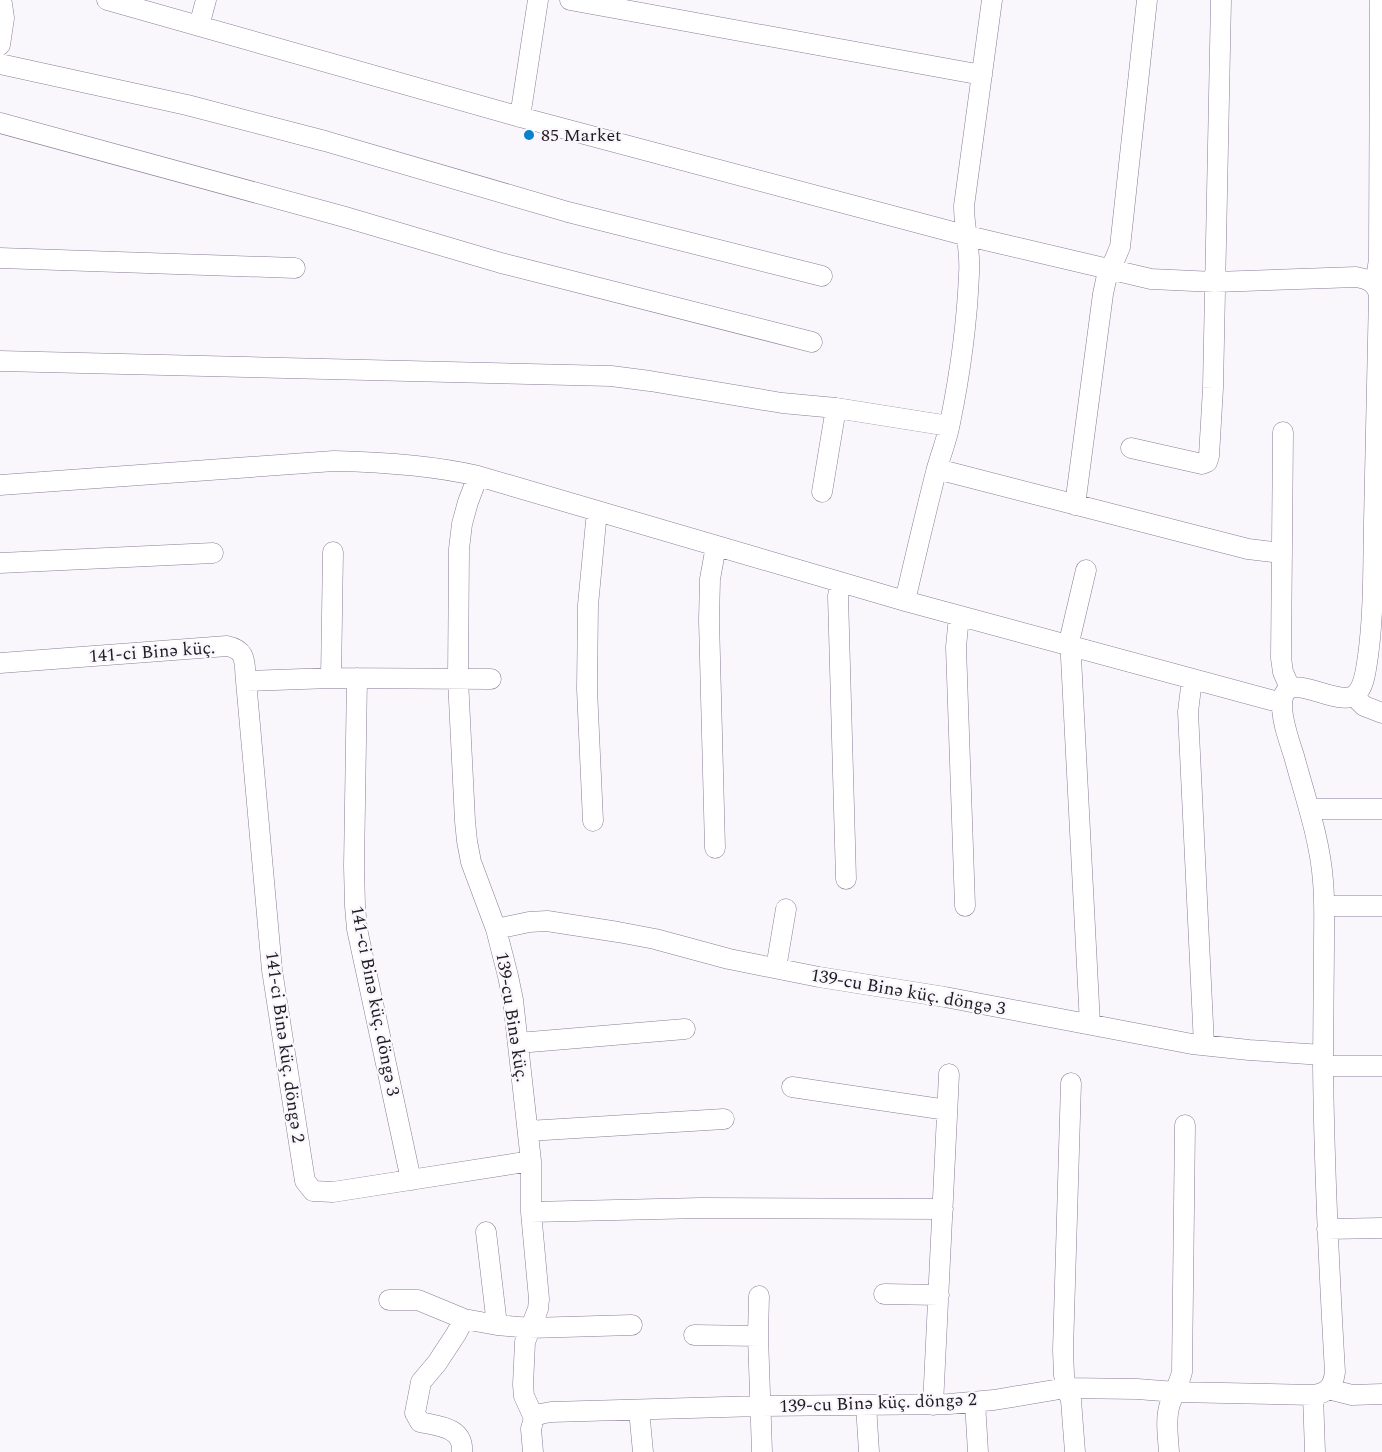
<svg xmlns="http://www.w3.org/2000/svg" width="1382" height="1452" viewBox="0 0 1382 1452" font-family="Spectral,serif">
  <rect width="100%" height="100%" fill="#f9f6fc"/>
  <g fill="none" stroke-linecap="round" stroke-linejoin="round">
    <g stroke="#8a7d98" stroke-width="21">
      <path id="minor" d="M107,0L520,117L968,236L1151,279L1215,282L1356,277C1368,279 1375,282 1379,294C1378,370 1376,446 1374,522C1373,567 1374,612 1368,656C1366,668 1365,687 1355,695C1336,709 1283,664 1282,705C1282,722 1289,740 1294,756C1305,797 1320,839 1323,881C1325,903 1324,924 1324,946C1324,985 1323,1024 1323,1063C1324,1166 1329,1269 1335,1372C1333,1387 1328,1393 1313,1395L1176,1392L1137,1389L1066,1388L994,1400L949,1404L760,1406L551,1412L540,1414L534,1418
        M570,0L982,75
        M199,26L206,0
        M0,45L4,18L2,4
        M0,64L187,105L325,141L568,212L822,276
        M520,117L538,0
        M0,123L345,217L501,263L812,342
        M0,258L295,268
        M1371,282L1377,273L1379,259L1380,0
        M0,361L611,376L650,381L782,403L836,408L949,426
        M1283,432L1281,658L1283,672L1290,688
        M1131,448L1202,464L1207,462L1209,456L1213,388L1221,0
        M937,469L1248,549L1282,553
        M478,476L468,502L462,524L459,549L458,679L465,821L467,841L471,862L496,929L508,976L513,1000L531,1161V1212L539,1299L538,1309L525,1342L523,1385L524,1396L534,1418L531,1429L533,1452
        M0,485L334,461C383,462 431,465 478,476L905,601L1282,703
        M822,492L836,408
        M1075,505L1103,294L1106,280L1120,247L1147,0
        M0,563L213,553
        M1086,570L1070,638L1090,1024
        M841,583L838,596L846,879
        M905,601C915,558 925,515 936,472C940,456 947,440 950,423C960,374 967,324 969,274C971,250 964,229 964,206L992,0
        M959,616L956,647L965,906
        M0,663L227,646C248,650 244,664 246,681L331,678L491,679
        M331,678L333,552
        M357,678L354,866L355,906L357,929L411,1180
        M1192,679L1188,712L1204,1045
        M246,681L272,970L305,1181L313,1191L333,1192L531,1161
        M1354,696L1364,706L1382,713
        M1309,809H1382
        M593,821L587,689L588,605L597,511
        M715,848L709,620L710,579L716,546
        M1324,906H1382
        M496,929L529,922L547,921L618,932L655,939L729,959L819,977L945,997L1192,1044L1249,1050L1323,1055
        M776,968L786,909
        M518,1043L685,1029
        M1323,1066H1382
        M1071,1083L1063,1350L1064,1375L1066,1388L1071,1400L1075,1452
        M792,1087L947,1110
        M528,1131L724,1119
        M531,1212L701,1208L943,1209
        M1327,1229L1382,1228
        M486,1232L497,1325
        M884,1294L939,1295
        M759,1296L758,1336L762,1452
        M389,1300H418L464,1319L497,1325L530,1328L632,1325
        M694,1335L758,1336
        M1328,1389L1352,1395L1382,1394
        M1313,1395L1315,1452
        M975,1402L978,1452
        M866,1405L869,1452
        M933,1405L949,1074
        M639,1410L643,1452
        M462,1452C464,1427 438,1426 420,1422L415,1413L421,1382L437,1363L456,1334L464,1319
        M1169,1452C1168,1437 1165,1418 1170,1404C1174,1393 1179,1384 1182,1372L1185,1125"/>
    </g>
    <use href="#minor" stroke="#fff" stroke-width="20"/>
  </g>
  <circle fill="#0782cb" stroke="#f9f6fc" stroke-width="2" cx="529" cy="135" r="6"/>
  <g text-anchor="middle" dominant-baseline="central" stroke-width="4.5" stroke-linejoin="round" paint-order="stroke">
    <g font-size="18" fill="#1f1a24" stroke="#f9f6fc" text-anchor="start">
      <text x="541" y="135">85 Market</text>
    </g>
    <g font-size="18" fill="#1f1a24" stroke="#f9f6fc">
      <text transform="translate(152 652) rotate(-4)">141-ci Binə küç.</text>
      <text transform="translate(908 992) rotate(10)">139-cu Binə küç. döngə 3</text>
      <text transform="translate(375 1001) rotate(79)">141-ci Binə küç. döngə 3</text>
      <text transform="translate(512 1017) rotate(81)">139-cu Binə küç.</text>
      <text transform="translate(285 1047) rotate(82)">141-ci Binə küç. döngə 2</text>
      <text transform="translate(878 1403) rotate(-2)">139-cu Binə küç. döngə 2</text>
    </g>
  </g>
</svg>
